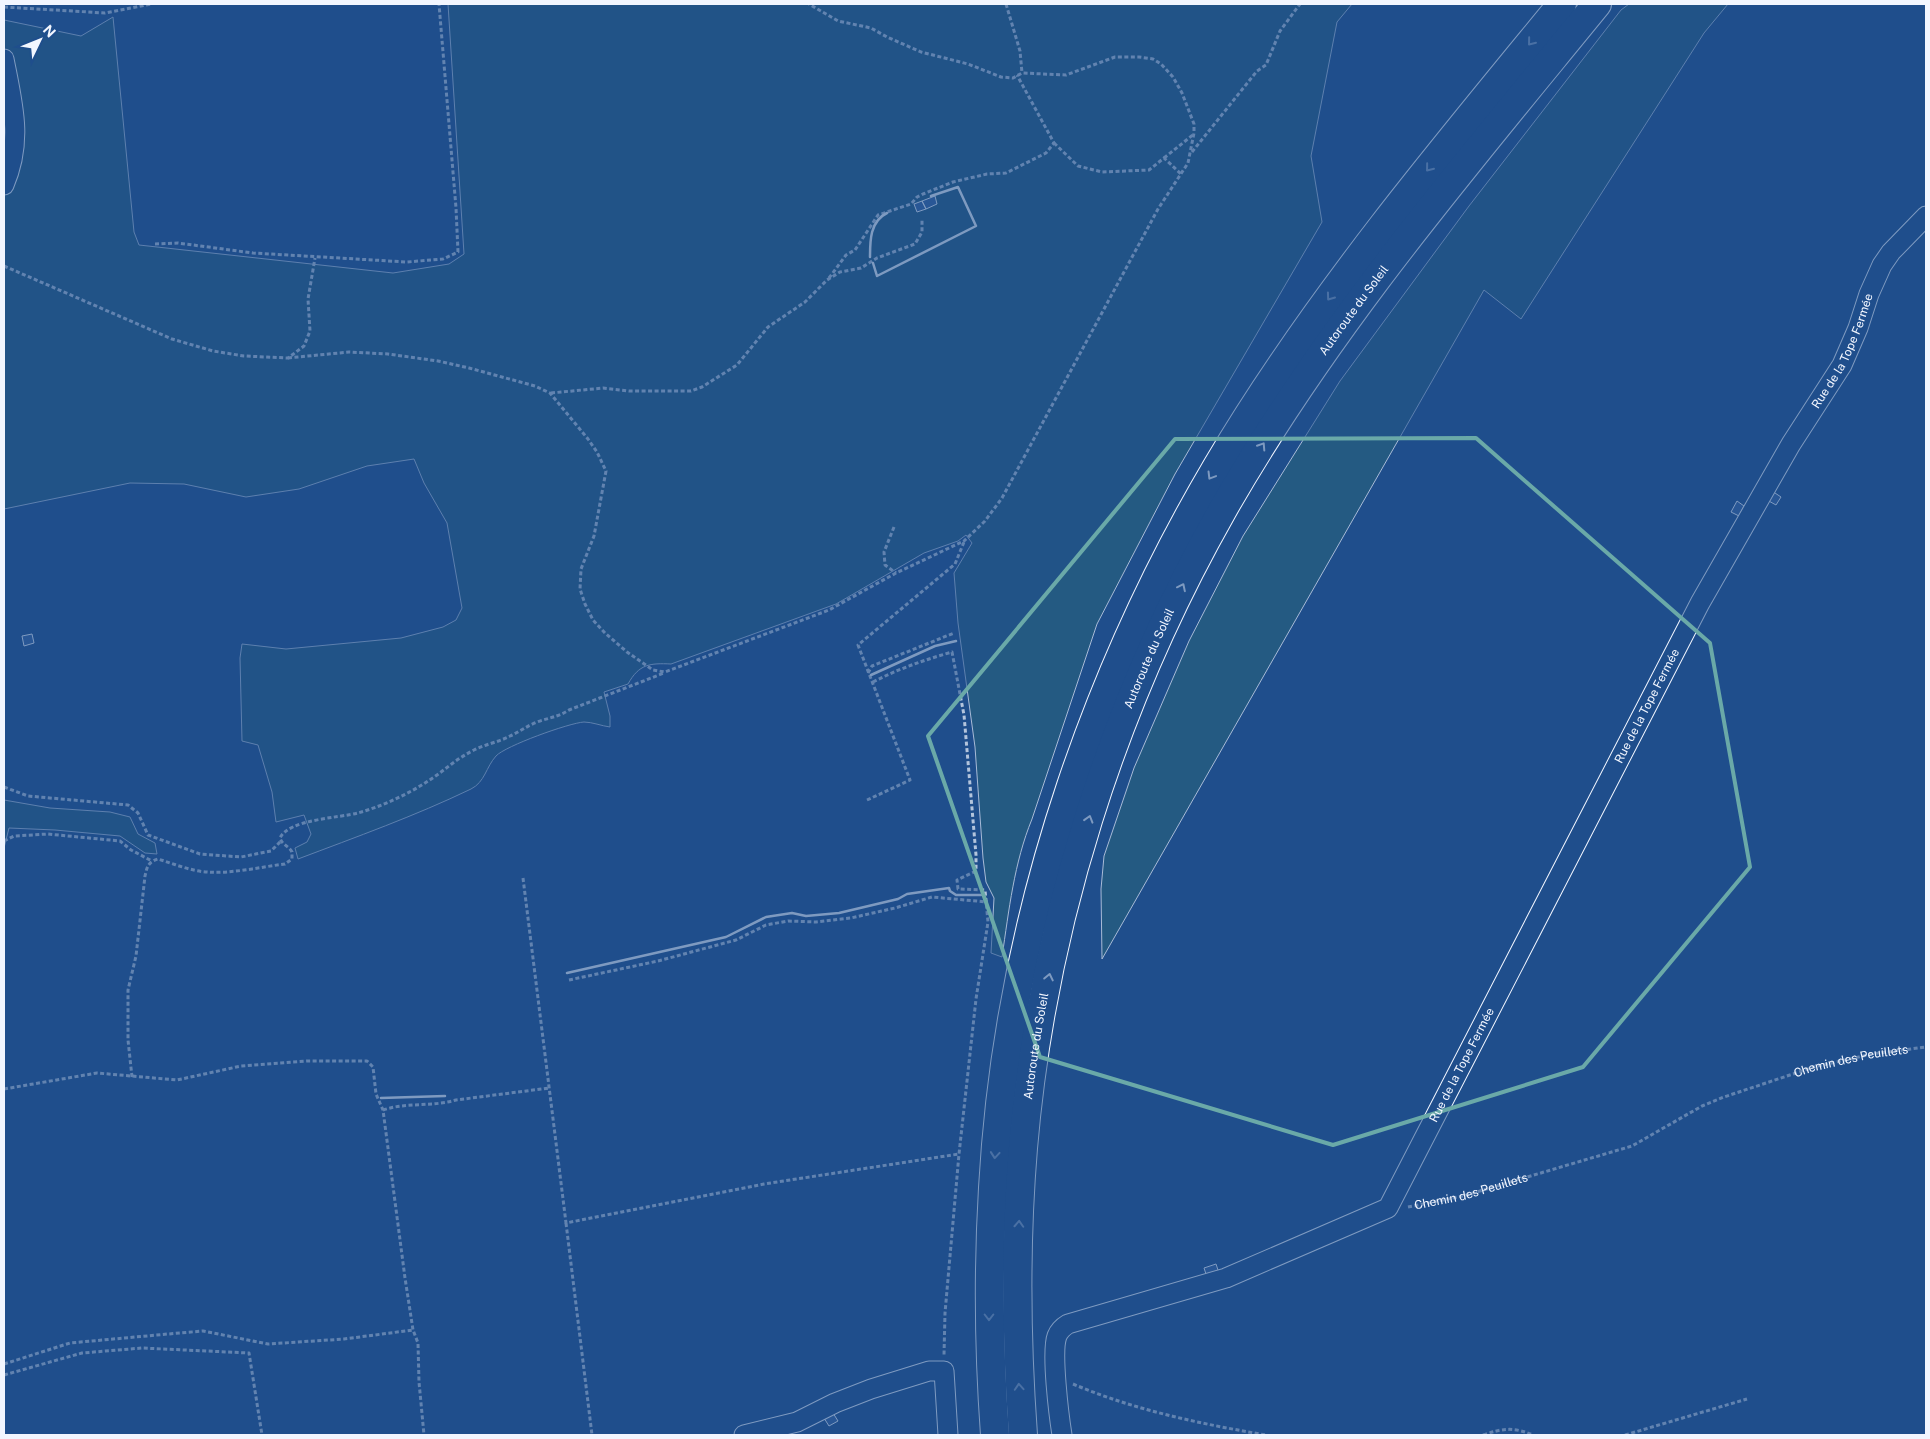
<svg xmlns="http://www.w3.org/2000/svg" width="1930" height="1439" viewBox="0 0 1930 1439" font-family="'Public Sans',sans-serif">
  <rect width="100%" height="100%" fill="#1f4e8c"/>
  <path fill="#245a82" stroke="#a8bbd7" d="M448,4H1352L1337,22L1311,156L1322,222L1175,474L1097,624L1032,819C1014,863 1009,910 1002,957L991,953L994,898L986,882L983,858L975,747L958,623L954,573L972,543L966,535L958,541L924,553L836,604L671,664C650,663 639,664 628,684L604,692L610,716V727C602,726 592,722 584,722C569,723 505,746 496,756C486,767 485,782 471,789C415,816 356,837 298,859L295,848L307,842L311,834L304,815L276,822L272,792L258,745L242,741L240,658L242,644L286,649L401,638L443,627L456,620L462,608L447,523L424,483L414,459L367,466L299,489L246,497L184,484L130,483L4,509V20L81,36L113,17L134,232L139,245L393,273L449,264L464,254Z
    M1629,4H1728L1704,33L1521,319L1484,290L1102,959L1101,889L1104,856L1134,768L1189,641L1243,536L1340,381L1469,206L1621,10Z
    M4,800L50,808L110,812L130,817L138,834L155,843L157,854L145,853L120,836L55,830L9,828L4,848Z"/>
  <path fill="#3563a3" stroke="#f2f6ff" d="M935,196L937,204L926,209L922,201Z
    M922,201L926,209L917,212L914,204Z
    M1772,491L1781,497L1776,505L1767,500Z
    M1737,501L1744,506L1739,516L1731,512Z
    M32,634L34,643L24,646L22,636Z
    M1216,1264L1219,1273L1207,1277L1204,1268Z
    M833,1413L838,1421L829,1426L824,1418Z"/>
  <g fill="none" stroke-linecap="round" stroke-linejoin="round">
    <g stroke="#f2f6ff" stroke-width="21">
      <g id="minor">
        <path d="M4,59C13,105 23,141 4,185"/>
        <path d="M744,1435L797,1422L835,1403L871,1389L929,1371H944L948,1435"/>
        <path id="s2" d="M1062,1435C1059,1416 1051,1352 1057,1336C1059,1331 1063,1327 1068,1324L1226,1278L1388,1208L1700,603L1791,444L1842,365L1858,328L1869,294L1882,265L1891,252L1926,216"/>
      </g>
    </g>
    <g stroke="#f2f6ff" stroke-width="30">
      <g id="highway">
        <path d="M995,1435C989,1353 988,1271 993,1188C1008,914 1101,647 1248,416C1341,270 1453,137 1562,4"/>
        <path id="s3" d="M1023,1435C1016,1339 1015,1244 1023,1148C1042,926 1112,705 1222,511C1326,328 1464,167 1597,4"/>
      </g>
    </g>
    <g stroke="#b3c4dc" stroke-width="3" stroke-dasharray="4 2.5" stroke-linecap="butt">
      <path d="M1006,4L1020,51L1022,73"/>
      <path d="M4,7L105,13L152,4"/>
      <path d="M1054,143L1078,166L1102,172L1149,170L1164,158L1181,174"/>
      <path d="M1192,152L1257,71L1266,65L1280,31L1300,4"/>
      <path d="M1164,158L1194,134"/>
      <path d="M155,244L178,243L253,253L407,262L443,259L458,252L456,208L439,4"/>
      <path d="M4,266L172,339L213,351L244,356L288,358L304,346L310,331L308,299L315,258"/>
      <path d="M829,278L846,255L855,250L878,215L911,204L917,197L923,194L953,182L987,174L1006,173L1046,153L1054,143L1017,75"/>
      <path d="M288,358L349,352L388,354L438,361L469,368L535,386L550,393L588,439L597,452L606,471L594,536L581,569L580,589L585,604L593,620L605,633L627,652L653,670L665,672L829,610L896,573L964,541L985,521L1002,498L1158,209L1188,163L1194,133V124L1182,93L1173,77L1161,64L1153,59L1139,57H1115L1066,75L1022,73L1013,78L1001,77L968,64L921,52L887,37L871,28L838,21L809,4"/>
      <path d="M551,393L603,388L629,391H691L702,387L737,365L768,327L805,302L827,280L840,272L861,268L877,258L915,244L922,232V219"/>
      <path d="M894,527L884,552L885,565L896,573"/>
      <path d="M868,673L872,666L954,633"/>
      <path d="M873,682C898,669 924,660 952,652L964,715L976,855V871L957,880L958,889L985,890L988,922L976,999L959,1154L945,1313L944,1355"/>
      <path d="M4,787L28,796L128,805L138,813L148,835L200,854L241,857L271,851L281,841"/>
      <path d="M867,800L910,780L858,645L955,564L964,542"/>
      <path d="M4,841L14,836L48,834L120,841L131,850L152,861"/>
      <path d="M523,878L566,1223L764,1184L959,1154"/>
      <path d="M569,980L658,961L736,940L766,925L788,921L816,922L851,918L895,908L932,897L987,902"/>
      <path d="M132,1077L128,1040V990L136,956L145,876C147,867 148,862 158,859C174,864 191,871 207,872C231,874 260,867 285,864L292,859V852C289,846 282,845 280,838C289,819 339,818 358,813C386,805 413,792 437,775C449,766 460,757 474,750C486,744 499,742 510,736C519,732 527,726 537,722C548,718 558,717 569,710L664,673"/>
      <path d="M4,1089L97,1073L177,1080L241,1066L307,1061H367L373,1067L376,1094L383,1110L405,1278L413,1330L418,1343L419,1382L424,1435"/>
      <path d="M383,1110C407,1102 433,1107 456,1100L549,1088"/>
      <path id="s1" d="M1408,1207L1463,1196L1632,1146L1702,1106L1724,1097L1814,1067L1872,1054L1926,1047"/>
      <path d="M566,1223L592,1435"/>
      <path d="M4,1364L70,1343L168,1334L203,1331L268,1344L344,1339L413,1330"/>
      <path d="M4,1375L82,1353L142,1348L249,1353L262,1435"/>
      <path d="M1073,1384C1134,1410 1201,1424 1266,1435"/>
      <path d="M1483,1435C1503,1428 1514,1427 1533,1435"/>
      <path d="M1625,1435L1747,1399"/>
    </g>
    <use href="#minor" stroke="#1f4e8c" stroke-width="19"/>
    <use href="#highway" stroke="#1f4e8c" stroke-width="28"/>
    <path stroke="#f2f6ff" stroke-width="2.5" d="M870,257C870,241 870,221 887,213
      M873,263L877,276L976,226L958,187L931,196
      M871,675L935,646L956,641
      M567,973L726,937L766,917L792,913L806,916L839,913L898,899L907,894L949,888L950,891L956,895H981
      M381,1098L445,1096"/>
  </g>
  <defs><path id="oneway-chevron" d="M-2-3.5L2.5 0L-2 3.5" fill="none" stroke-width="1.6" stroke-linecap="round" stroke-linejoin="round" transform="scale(1.25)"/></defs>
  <g stroke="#7e9ac0">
    <use href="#oneway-chevron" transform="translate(1531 42) rotate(129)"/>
    <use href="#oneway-chevron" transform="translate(1429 168) rotate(129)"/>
    <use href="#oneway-chevron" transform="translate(1330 297) rotate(126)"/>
    <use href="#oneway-chevron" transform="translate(1262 446) rotate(-57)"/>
    <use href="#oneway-chevron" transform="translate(1211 476) rotate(121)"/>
    <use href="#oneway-chevron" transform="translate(1182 587) rotate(-64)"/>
    <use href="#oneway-chevron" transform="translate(1089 819) rotate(-73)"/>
    <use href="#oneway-chevron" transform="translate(1049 977) rotate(-78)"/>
    <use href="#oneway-chevron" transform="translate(995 1155) rotate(95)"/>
    <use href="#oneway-chevron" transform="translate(1019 1224) rotate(-87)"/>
    <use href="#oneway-chevron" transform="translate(989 1317) rotate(90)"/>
    <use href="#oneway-chevron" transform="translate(1019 1387) rotate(-94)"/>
  </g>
  <path d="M0 0H1930V1439H0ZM1476,438L1710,643L1750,867L1583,1067L1333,1145L1040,1057L928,736L1175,439Z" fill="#1f4e8c" fill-opacity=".55" fill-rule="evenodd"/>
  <path fill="none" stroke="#6aa9a8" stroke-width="4" stroke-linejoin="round" d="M1476,438L1710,643L1750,867L1583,1067L1333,1145L1040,1057L928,736L1175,439Z"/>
  <g text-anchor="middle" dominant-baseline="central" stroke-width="4" stroke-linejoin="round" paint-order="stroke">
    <g font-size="12" fill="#f2f6ff" stroke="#1f4e8c">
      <text stroke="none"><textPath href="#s3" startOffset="1200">Autoroute du Soleil</textPath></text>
      <text stroke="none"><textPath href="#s2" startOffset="1428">Rue de la Tope Fermée</textPath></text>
      <text stroke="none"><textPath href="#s3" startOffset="795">Autoroute du Soleil</textPath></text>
      <text stroke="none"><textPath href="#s2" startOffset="1022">Rue de la Tope Fermée</textPath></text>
      <text stroke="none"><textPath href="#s3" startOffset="390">Autoroute du Soleil</textPath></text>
      <text stroke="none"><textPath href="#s1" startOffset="469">Chemin des Peuillets</textPath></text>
      <text stroke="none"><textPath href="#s2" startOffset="618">Rue de la Tope Fermée</textPath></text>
      <text stroke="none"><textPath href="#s1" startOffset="65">Chemin des Peuillets</textPath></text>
    </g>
  </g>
  <rect width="1930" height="1439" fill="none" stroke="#f2f6ff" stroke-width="10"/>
  <g transform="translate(40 40) rotate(47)" stroke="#1f4e8c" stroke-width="4" paint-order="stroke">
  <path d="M0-4L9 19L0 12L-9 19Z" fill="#f2f6ff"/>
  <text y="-8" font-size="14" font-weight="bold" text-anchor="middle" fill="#f2f6ff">N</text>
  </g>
</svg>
